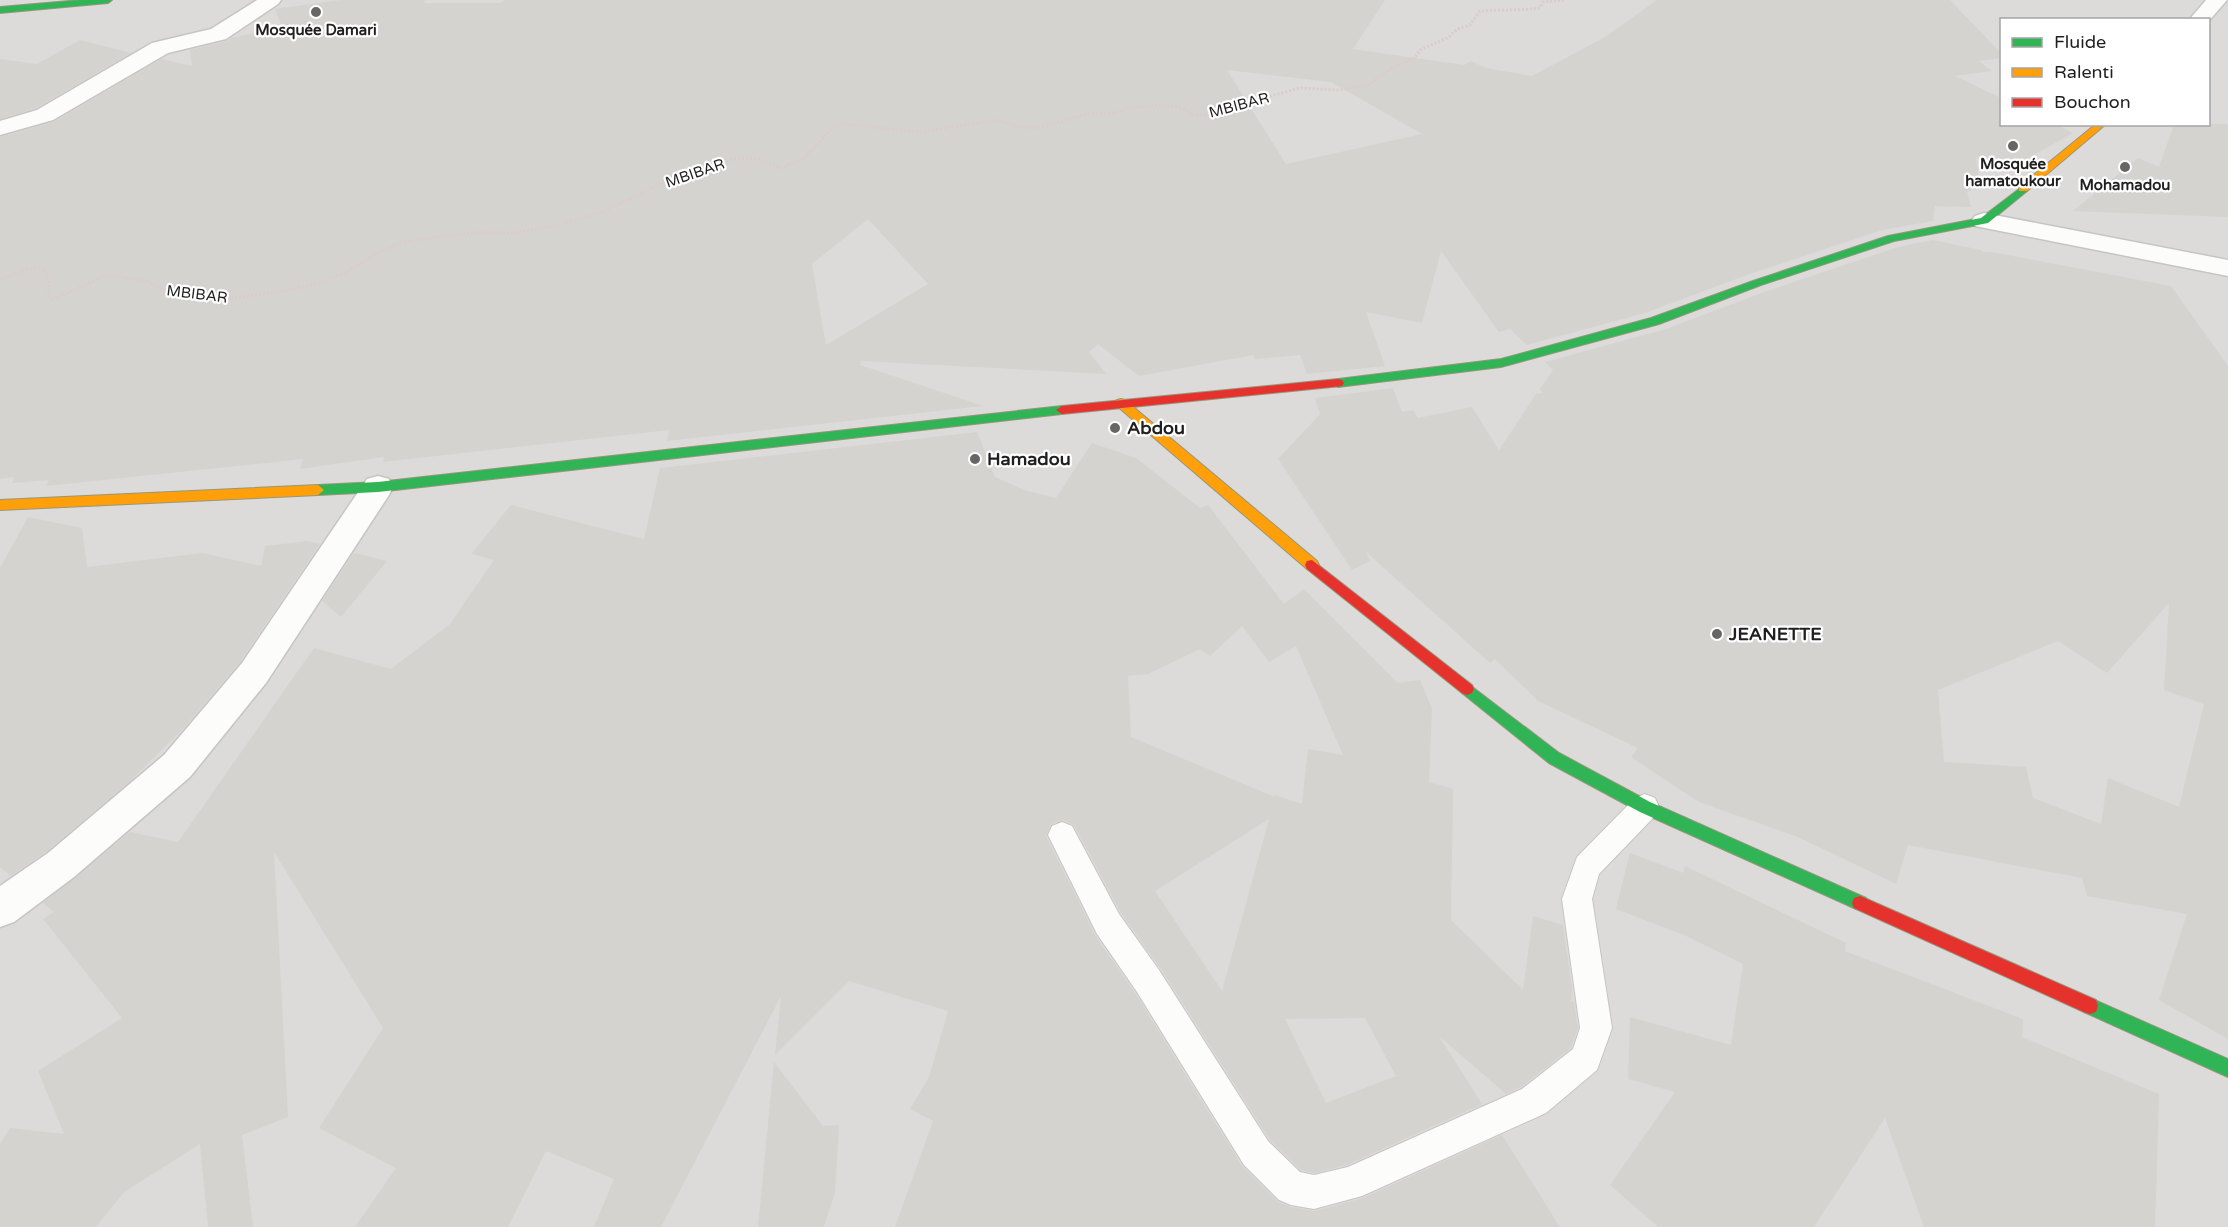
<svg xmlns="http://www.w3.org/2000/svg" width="2228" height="1227" viewBox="0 0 2228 1227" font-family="'Varela Round',sans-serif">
  <rect width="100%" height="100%" fill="#edebe7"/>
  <path fill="#dcdbd9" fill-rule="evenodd" d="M0,0H2228V1227H0ZM2002,20H2208V124H2002Z"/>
  <path fill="#d5d3d0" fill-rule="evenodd" d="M341,0H425L424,3H501L504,0H1385L1353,49L1464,65L1471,61L1486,68L1532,76L1605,37L1657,0H1950L2001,53V58L1979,61L1992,71L1955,76L2001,98V124H2056L2073,133L2007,170L1976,157L1980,185L1967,192L1971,207L1935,206L1933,221L1882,230L1747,275L1645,313L1527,345L1510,329L1499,332L1441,251L1422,323L1366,312L1385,366L1307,374L1300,355L1255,359L1254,355L1139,376L1098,344L1089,352L1106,374L861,361L860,365L983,406L667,441L669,430L383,462L384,457L300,469L303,459L46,486L49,480L12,483L14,477L0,479V137L54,122L161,59L192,66L190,50L227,41L232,38L282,27L275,9ZM1227,70L1331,82L1422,134L1286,164ZM868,219L928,284L826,345L812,264Z
    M80,40L131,53L36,108L0,119V59L37,64Z
    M2174,124H2228V217L2073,211L2138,158L2159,167Z
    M1933,240L1981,250L1982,252H1992L2171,286L2228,366V1039L2159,1000L2187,914L2087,896L2082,878L1908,845L1896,884L1798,837L1699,802L1631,757L1638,748L1538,701L1495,659L1490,663L1366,552L1370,561L1352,570L1278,459L1320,414L1315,398L1393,388L1402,412L1413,410L1418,418L1472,407L1499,450L1536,394L1543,393L1540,389L1553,370L1545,362L1666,329L1767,291L1898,247ZM2169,603L2164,690L2204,704L2179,807L2108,778L2101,824L2033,798L2026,767L1944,762L1938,690L2058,641L2107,673Z
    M977,432L995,477L1024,490L1056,498L1092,443L1136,458L1200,508L1208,505L1284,604L1304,589L1398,683L1420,680L1432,709L1429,782L1453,789L1451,920L1523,990L1533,916L1563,925L1572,989L1571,1001L1574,1002L1578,1028L1571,1048L1521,1087L1506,1094L1439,1036L1482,1104L1347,1165L1314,1173L1301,1170L1270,1140L1161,969L1121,913L1074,825L1063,820L1051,824L1046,836L1095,935L1135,993L1242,1166L1278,1202L1291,1207L1315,1211L1363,1198L1502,1135L1560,1227H895L933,1121L910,1109L929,1077L948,1011L849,981L775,1055L781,996L661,1227H594L614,1179L546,1151L508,1227H355L396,1168L319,1128L383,1028L274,852L288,1117L242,1135L253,1227H208L200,1144L124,1192L96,1227H0V1144L10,1128L64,1134L38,1071L122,1018L43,919L54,912L43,903L130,832L178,842L314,648L391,669L450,624L494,560L471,554L511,505L644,539L660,468ZM1242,626L1269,662L1296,646L1343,755L1308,749L1302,804L1275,795V797L1131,737L1128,676L1148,674L1200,649L1210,656ZM1269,819L1222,991L1155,891ZM1365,1018L1396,1076L1326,1103L1285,1019Z
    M28,517L82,528L87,567L202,553L261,566L265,546L307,541L320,544L240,662L182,730L129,782L47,851L11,876L0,867V568Z
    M354,553L387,561L341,617L322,601Z
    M1630,853L1683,873L1685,866L1846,943L1845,951L2023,1019L2022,1037L2159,1094L2155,1227H1924L1885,1118L1814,1227H1658L1610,1185L1675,1092L1628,1079L1630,1017L1731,1045L1743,964L1684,935L1616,909Z
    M774,1062L823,1126L839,1125L835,1193L824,1227H758Z"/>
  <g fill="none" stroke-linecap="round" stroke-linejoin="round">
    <g stroke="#c6c5c3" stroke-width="2">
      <path id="lane" d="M1645,794L1655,798L1659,807L1655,816L1599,874L1592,899L1612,1028L1597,1070L1546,1113L1362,1196L1314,1209L1291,1205L1279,1200L1244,1165L1137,992L1097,934L1048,835L1052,826L1062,822L1072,826L1119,914L1159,970L1268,1141L1300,1172L1314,1175L1348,1167L1522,1089L1573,1049L1580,1028L1562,899L1577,857L1635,798Z"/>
    </g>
    <g stroke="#c6c5c3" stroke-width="3">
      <path id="street" d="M257,0H281L278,4L226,39L168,53L53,120L0,135V121L37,110L152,43L211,29Z
        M2206,0H2227L2208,22V20H2189Z
        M1984,213L2228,260V276L1975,226L1971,221L1975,216Z
        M378,476L389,479L393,487L389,495L266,683L190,777L74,877L14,922L0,927V886L48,853L164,755L242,663L367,479Z"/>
    </g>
    <g stroke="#97977e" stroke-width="2">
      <path id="fast" d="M81,0H112L108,3L0,13V7Z
        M2023,186L2028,189L2027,191L1988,223L1894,241L1761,285L1659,324L1501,367L1338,387L1332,383L1338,379L1501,359L1651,318L1753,281L1888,236L1981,218Z
        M1062,406L1068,410L1062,414L378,492L318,495L312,490L318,485L378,482Z
        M1467,683L1559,753L1650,802L1866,898L1868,903L1866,908L1860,910L1854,908L1640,812L1549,763L1462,693L1460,689L1462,685Z
        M2090,998L2228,1059V1077L2084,1012L2082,1006L2084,1000Z"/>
    </g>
    <g stroke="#97977e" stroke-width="2">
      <path id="slow" d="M2096,124H2106L2027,191H2019V187Z
        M1121,399L1125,400L1317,561L1319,565L1317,569H1307L1117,406L1115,403L1117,400Z
        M318,485L324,490L318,495L0,510V500Z"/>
    </g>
    <g stroke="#97977e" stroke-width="2">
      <path id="jam" d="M1338,379L1342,380L1344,383L1342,386L1062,414L1056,410L1062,406Z
        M1312,560L1472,685L1474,689L1472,693L1467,695L1462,693L1307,569L1305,565L1307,561Z
        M1860,896L2096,1000L2098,1006L2096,1012L2090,1014L2084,1012L1854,908L1852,903L1854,898Z"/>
    </g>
    <path stroke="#dbccca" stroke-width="3" stroke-dasharray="2 2" stroke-linecap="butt" d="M0,280L28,269L44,268L50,284L48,296L54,299L107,275L146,281L162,290L188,295L203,294L234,298L289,290L317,284L347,272L375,254L402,242L478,232L513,233L555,226L602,212L665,182L733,159H758L781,168L803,159L833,128L844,124L920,132L996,120L1019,127L1039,128L1087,114H1110L1131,108L1163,105L1183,108L1191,115H1204L1299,88L1337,90L1367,86L1390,69L1415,58L1420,50L1449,37L1457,29L1470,25L1480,11C1500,9 1520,11 1540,8L1543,2L1564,0"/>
    <use href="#lane" fill="#fcfcfb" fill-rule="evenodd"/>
    <use href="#street" fill="#fcfcfb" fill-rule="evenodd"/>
    <use href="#fast" fill="#30b455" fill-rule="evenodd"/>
    <use href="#slow" fill="#ff9f0a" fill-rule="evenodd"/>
    <use href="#jam" fill="#e5322d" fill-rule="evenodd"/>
  </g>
  <g fill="#676665" stroke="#fff" stroke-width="2">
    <circle cx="316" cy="12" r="6"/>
    <circle cx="2013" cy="146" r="6"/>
    <circle cx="2125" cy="167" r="6"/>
    <circle cx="1115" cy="428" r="6"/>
    <circle cx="975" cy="459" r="6"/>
    <circle cx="1717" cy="634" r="6"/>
  </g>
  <g text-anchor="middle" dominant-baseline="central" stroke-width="4.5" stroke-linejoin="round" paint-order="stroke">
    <g font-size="15" font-weight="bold" fill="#1f1f1f" stroke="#fff">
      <text x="316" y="30">Mosquée Damari</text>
      <text x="2013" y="164">Mosquée<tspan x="2013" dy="17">hamatoukour</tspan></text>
      <text x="2125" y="185">Mohamadou</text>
    </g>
    <g font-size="15" fill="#1f1f1f" stroke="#fff">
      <text transform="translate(1239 105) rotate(-15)">MBIBAR</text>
      <text transform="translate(695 173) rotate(-19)">MBIBAR</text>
      <text transform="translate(197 294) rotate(7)">MBIBAR</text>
    </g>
    <g font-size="18" font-weight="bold" fill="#1f1f1f" stroke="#fff" text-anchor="start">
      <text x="1127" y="428">Abdou</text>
      <text x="987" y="459">Hamadou</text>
      <text x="1729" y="634">JEANETTE</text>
    </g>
  </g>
  <rect x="2000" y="18" width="210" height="108" fill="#ffffff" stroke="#a5a5a5" stroke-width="1.5"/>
  <rect x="2012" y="38" width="30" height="9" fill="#30b455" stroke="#a5a5a5" stroke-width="1.5"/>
  <text x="2054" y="48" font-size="18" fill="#1f1f1f">Fluide</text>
  <rect x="2012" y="68" width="30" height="9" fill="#ff9f0a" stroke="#a5a5a5" stroke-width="1.5"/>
  <text x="2054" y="78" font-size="18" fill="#1f1f1f">Ralenti</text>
  <rect x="2012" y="98" width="30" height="9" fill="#e5322d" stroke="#a5a5a5" stroke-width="1.5"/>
  <text x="2054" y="108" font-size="18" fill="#1f1f1f">Bouchon</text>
</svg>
